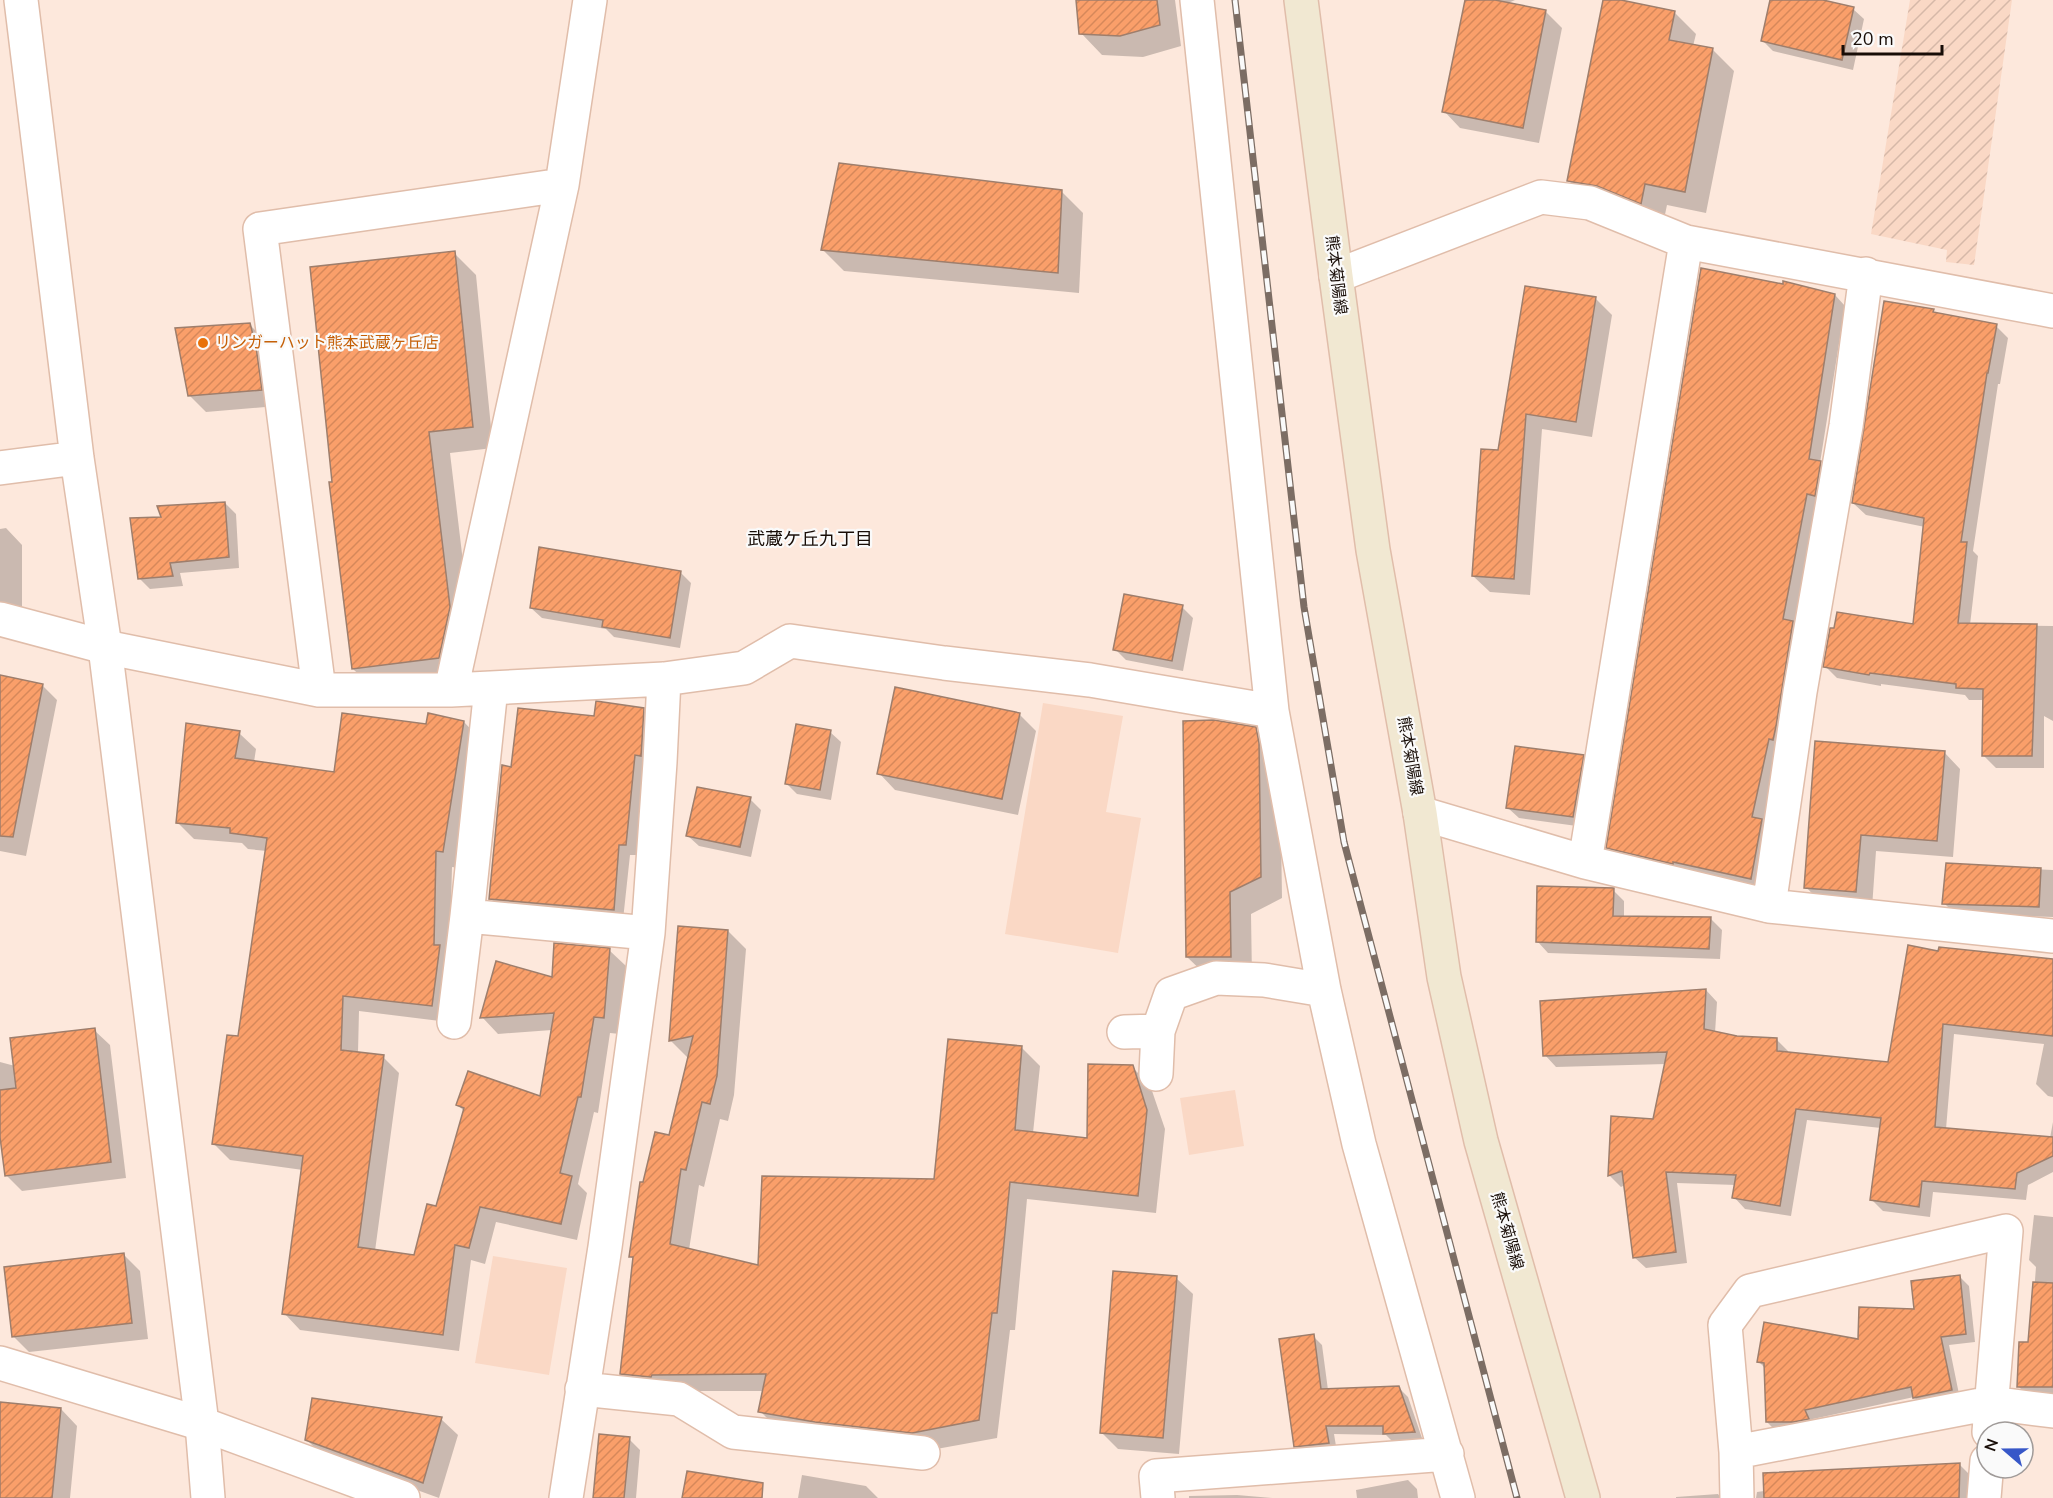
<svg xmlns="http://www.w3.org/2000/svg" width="2053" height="1498" viewBox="0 0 2053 1498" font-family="'Nunito Sans','Noto Sans JP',sans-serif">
  <defs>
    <pattern id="industrial-furrows" width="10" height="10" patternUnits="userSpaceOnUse" patternTransform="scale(1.5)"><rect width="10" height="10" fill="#fad8c5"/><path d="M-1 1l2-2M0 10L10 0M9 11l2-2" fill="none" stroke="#d6b8a8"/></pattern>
    <pattern id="building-hatch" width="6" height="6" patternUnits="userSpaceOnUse" patternTransform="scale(1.5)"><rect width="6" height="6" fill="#fa9f6a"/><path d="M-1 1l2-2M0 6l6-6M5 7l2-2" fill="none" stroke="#d6885a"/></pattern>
  </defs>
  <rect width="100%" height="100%" fill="#fde8dc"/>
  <path fill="#fad8c5" d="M1043,703L1123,716L1106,812L1141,818L1118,953L1005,934Z
    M1235,1090L1244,1146L1189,1155L1180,1098Z
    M493,1256L567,1268L549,1375L475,1363Z"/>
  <path fill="url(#industrial-furrows)" d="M1910,0H2012L1974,265L1946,262L1947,250L1871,234Z"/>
  <path fill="#0003" d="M1077,0H1175L1181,46L1143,57L1102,55L1081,33Z
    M1466,0H1515L1506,4L1545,11L1562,28L1539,143L1460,128L1444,111Z
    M1605,0L1674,12L1696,34L1693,46L1713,50L1734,71L1706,213L1667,205L1663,224L1590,202L1569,181Z
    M1772,0H1816L1853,9L1864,19L1853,70L1773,51L1762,40Z
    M1061,191L1083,213L1079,293L844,271L822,249Z
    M454,253L476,275L493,448L450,453L471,629L460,679L375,690L353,669L333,483Z
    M1835,295L1845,306L1820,463L1831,473L1807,564L1795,624L1803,633L1763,823L1772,831L1761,889L1619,858L1608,847Z
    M1595,298L1612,315L1592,437L1542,429L1530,595L1490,592L1473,576L1500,452Z
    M1933,311L1937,315L1996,326L2008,338L2000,384H1998L1973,551L1978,556L1970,625L2053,626V721L2044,716V768H1996L1983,755L1984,700H1969L1965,695L1881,684V686L1837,678L1825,666L1915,625L1925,527L1866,515L1853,503Z
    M250,325L266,341L277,406L206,412L190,396Z
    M225,503L236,514L239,568L180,573L183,586L150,589L139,578L164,518Z
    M6,528L22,545V617L0,620V529Z
    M680,572L691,583L680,648L614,637L606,629L542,618L531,608Z
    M1182,607L1193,618L1183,671L1126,660L1115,649Z
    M0,677L42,685L57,700L26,856L0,851Z
    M643,710L654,721L646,765L637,855H630L623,920L502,910L491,899L512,769L595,718Z
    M1020,715L1036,731L1018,815L895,790L879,773Z
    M464,722L480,739L459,868L452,867L448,1022L359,1011L358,1053L383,1057L399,1073L375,1251L416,1256L437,1208L464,1111L458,1105L541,1098L552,1030L498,1034L482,1017L609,950L626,966L620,1034L610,1033L598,1113L594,1112L578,1184L587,1193L577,1240L496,1222L485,1264L471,1260L459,1351L300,1330L284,1313L303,1170L230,1160L214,1144L239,1038L267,851L248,849L242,843L194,839L177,822L239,733L256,749L254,762L335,774L427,725Z
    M1255,729L1277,751L1280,765L1282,898L1251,914L1252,978H1209L1187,957Z
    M830,732L841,742L831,800L797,794L787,784Z
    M1944,752L1960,769L1953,857L1876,851L1872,908L1822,904L1806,887Z
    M1583,756L1594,767L1584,827L1519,818L1508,808Z
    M750,799L761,810L751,857L699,846L688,836Z
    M1947,865L2053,870V917L1955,914L1944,903Z
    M1613,890L1624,901V918L1711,919L1722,930L1720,959L1548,953L1538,942Z
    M728,931L746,949L734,1095L728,1121L720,1119L704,1187L699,1185L689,1250L759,1267L936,1181L1022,1048L1040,1066L1033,1133L1088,1139L1132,1067L1150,1085L1165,1129L1156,1213L1027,1199L1015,1330H1010L997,1438L931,1450L778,1429L760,1411L764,1391H639L622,1374L634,1260L631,1257L644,1184L670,1137L689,1059L671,1041Z
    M1909,947L2053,967V1097L2048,1096L2036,1084L2044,1044L1954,1034L1946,1129L2050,1138L2053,1122V1172L2028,1185L2026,1200L1933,1192L1930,1217L1883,1211L1872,1200L1881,1128L1807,1120L1791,1216L1745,1209L1734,1197L1736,1185L1677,1183L1687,1263L1646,1268L1634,1257L1625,1185L1621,1187L1609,1175L1654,1120L1666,1064L1556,1067L1545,1055L1706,990L1717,1002L1715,1033L1737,1037L1777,1040L1788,1051V1053L1889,1064Z
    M94,1030L110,1045L126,1178L22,1191L6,1175L0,1124V1062L15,1066Z
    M2034,1215L2053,1217V1400H2032L2019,1387L2030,1343L2036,1267L2029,1260Z
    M123,1254L140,1271L148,1339L29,1352L13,1336Z
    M1960,1277L1969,1286L1975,1342L1949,1345L1960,1399L1924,1407L1914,1397L1813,1419L1817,1428L1776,1431L1767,1422L1766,1369L1758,1361L1860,1341L1916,1311Z
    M1176,1278L1193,1294L1179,1454L1118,1449L1101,1432Z
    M1313,1336L1322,1345L1328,1390L1399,1388L1408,1397L1423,1441L1393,1442L1386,1435L1334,1434L1337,1452L1304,1455L1295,1446Z
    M0,1403L61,1409L77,1426L70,1498H0Z
    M441,1419L458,1435L439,1498L323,1456L307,1440Z
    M629,1439L640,1450L636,1498H595Z
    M1959,1464L1974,1479V1498H1756L1757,1492Z
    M802,1475L866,1486L878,1498H798Z
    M1408,1480L1417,1489L1418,1498H1357L1356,1490Z
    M1718,1494L1721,1498H1676V1497Z
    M1237,1495L1272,1498H1189V1496Z"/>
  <path fill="url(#building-hatch)" stroke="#9e7e6c" stroke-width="1.5" d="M1076,0H1157L1160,25L1120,36L1079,34Z
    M1465,0H1495L1546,10L1523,128L1442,112Z
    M1603,0H1621L1675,11L1669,40L1713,48L1685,192L1645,184L1641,204L1597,186L1567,181Z
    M1770,0H1823L1854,7L1842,60L1761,41Z
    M839,163L1062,190L1058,273L821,250Z
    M455,251L473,427L429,432L450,607L439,658L352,669L329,482H332L310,267Z
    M1701,268L1783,284V281L1835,294L1809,459L1821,461L1815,496L1807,494L1783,619L1793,621L1776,726L1773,740L1769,739L1752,817L1762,819L1751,879L1673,862V864L1606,848Z
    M1525,286L1596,297L1576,422L1526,414L1514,579L1472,576L1481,449L1498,450Z
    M1884,301L1934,309L1933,312L1997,324L1988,373H1987L1961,542H1967L1958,623L2037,624L2032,756H1982L1983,689L1956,688V684L1870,673L1869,675L1823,667L1830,628H1834L1837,612L1913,624L1924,518L1852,503Z
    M250,323L256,347L262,390L188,396L175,328Z
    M225,502L229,557L170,563L173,576L138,579L130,518L161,517L157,506Z
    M539,547L681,571L670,638L602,627L603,620L530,608Z
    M1124,594L1183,605L1172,661L1113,650Z
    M0,675L43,684L13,837L0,836Z
    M895,687L1020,713L1002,799L877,774Z
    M596,701L644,708L641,756L635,755L626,845H619L614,910L489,899L502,765L511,767L518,708L594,716Z
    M342,713L426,724L428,713L464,721L443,852L436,851L434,945H440L432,1006L343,996L341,1050L384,1055L358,1247L414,1255L427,1204L436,1206L464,1108L456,1105L468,1071L540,1096L554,1013L480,1018L496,961L552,977L554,943L610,948L604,1018L594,1017L581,1097H578L560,1173L572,1176L561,1224L480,1207L469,1248L455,1245L443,1335L282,1314L303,1156L212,1144L227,1035L238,1036L267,838L230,833V828L176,823L186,723L240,731L235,758L334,772Z
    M1214,720L1256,727L1259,743L1261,877L1230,892L1231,957H1186L1183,721Z
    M796,724L831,730L820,790L785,784Z
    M1815,741L1945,751L1937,841L1861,835L1856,892L1804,888Z
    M1515,746L1584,755L1573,817L1506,808Z
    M697,787L751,797L740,847L686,836Z
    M1946,863L2041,868L2039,907L1942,904Z
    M1537,886L1614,888L1613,916L1711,917L1709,949L1536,942Z
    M678,926L728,930L717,1076L710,1104L702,1102L686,1170L681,1169L670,1244L758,1265L762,1176L934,1179L948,1039L1022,1046L1015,1130L1087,1138L1088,1064L1133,1065L1147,1110L1138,1196L1010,1182L997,1313H992L979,1420L912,1433L815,1422L758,1412L766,1374L652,1375L651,1377L620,1374L633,1257H629L640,1182H643L655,1132L669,1135L693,1036L669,1041Z
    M1908,945L1938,951L1939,947L2053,959V1036L1943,1024L1935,1127L2053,1137V1156L2017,1173L2015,1189L1922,1181L1919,1207L1870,1200L1881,1118L1796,1109L1780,1206L1732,1198L1736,1175L1666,1172L1676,1252L1633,1258L1622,1171L1608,1176L1611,1116L1653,1119L1667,1052L1543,1056L1540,1001L1706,989L1704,1029L1737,1036L1777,1038V1051L1888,1062Z
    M95,1028L111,1162L5,1176L0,1137V1090L16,1088L10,1038Z
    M124,1253L132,1323L12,1337L4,1267Z
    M1113,1271L1177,1276L1163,1438L1100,1433Z
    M1960,1275L1966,1334L1941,1337L1952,1390L1913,1398L1911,1387L1805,1410L1809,1419L1793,1422H1766L1764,1363L1757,1362L1764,1322L1858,1339L1859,1307L1914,1309L1911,1281Z
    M2033,1282L2053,1283V1387H2017L2019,1342H2028Z
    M1314,1334L1321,1389L1399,1386L1415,1432L1383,1434V1426H1326L1329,1443L1294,1447L1279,1339Z
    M312,1398L442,1417L423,1483L305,1440Z
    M0,1402L61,1408L52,1498H0Z
    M599,1434L630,1437L624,1498H593Z
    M1960,1463L1959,1498H1764L1763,1473Z
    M687,1471L763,1483L762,1498H682Z"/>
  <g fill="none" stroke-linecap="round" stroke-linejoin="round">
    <g stroke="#e0bdaa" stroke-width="36">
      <path id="minor" d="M1197,0L1272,711L1324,990L1359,1144L1458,1498
        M1336,276L1541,197L1590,203L1686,242L2053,311
        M0,619L105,647L319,690H451L664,679L744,668L790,641L944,663L1090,680L1272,711
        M319,690L260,229L562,185
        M451,690L562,185L590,0
        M1420,813L1585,862L1769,906L2053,936
        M1585,862L1686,242
        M1769,906L1800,692L1846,426L1866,274
        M467,916L648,933
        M454,1022L467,916L491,688
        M1124,1032L1158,1031
        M1156,1074L1158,1031L1171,994L1216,978L1264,980L1324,990
        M0,1363L202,1424L403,1498
        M582,1389L679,1399L733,1432L923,1453
        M1736,1452L1991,1403L2053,1411
        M566,1498L605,1247L648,933L660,762L664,679
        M1158,1498L1156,1476L1447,1454
        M1737,1498L1736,1452L1725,1325L1750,1291L2006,1231L1989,1432
        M1984,1498L1987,1461"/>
    </g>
    <g stroke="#e0bdaa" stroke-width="36">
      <path id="tertiary" d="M21,0L77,458L105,647L202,1424L208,1498
        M0,468L77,458"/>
    </g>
    <g stroke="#e0bdaa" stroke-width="36">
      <path id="secondary" d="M1301,0L1336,276L1373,550L1420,813L1444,977L1481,1141L1583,1498"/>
    </g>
    <use href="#minor" stroke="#fff" stroke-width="33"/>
    <use href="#tertiary" stroke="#fff" stroke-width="33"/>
    <use href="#secondary" stroke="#f1e8d2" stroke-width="33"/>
    <g stroke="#7c6d64" stroke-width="7">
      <path id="rail" d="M1235,0L1304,607L1344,842L1517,1498"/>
    </g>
    <use href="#rail" stroke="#fafafa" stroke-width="4.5" stroke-dasharray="14" stroke-linecap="butt"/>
  </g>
  <circle fill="#e8710a" stroke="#fafafa" stroke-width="2" cx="203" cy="343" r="6"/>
  <g text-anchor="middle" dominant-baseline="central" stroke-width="4.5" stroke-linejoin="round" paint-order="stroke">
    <g font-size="16" fill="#180d07" stroke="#fafafa">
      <text transform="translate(1336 275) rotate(83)">熊本菊陽線</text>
      <text transform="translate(1410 756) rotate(80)">熊本菊陽線</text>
      <text transform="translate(1507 1231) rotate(74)">熊本菊陽線</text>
    </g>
    <g font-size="16" fill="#c56008" stroke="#fafafa" text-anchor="start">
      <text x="215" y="343">リンガーハット熊本武蔵ヶ丘店</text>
    </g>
    <g font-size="18" fill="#180d07" stroke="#fafafa">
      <text x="810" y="539">武蔵ケ丘九丁目</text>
    </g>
  </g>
  <g transform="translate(2005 1450) rotate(290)"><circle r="28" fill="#fafafa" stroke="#a09b99" stroke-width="1.5"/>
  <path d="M0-4.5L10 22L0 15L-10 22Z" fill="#3757c8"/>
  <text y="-9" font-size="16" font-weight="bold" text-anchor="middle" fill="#180d07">N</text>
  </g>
  <path d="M1843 45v9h99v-9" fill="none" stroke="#180d07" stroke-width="3"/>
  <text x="1852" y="45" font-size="18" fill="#180d07" stroke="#fafafa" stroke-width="4.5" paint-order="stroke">20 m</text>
</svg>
